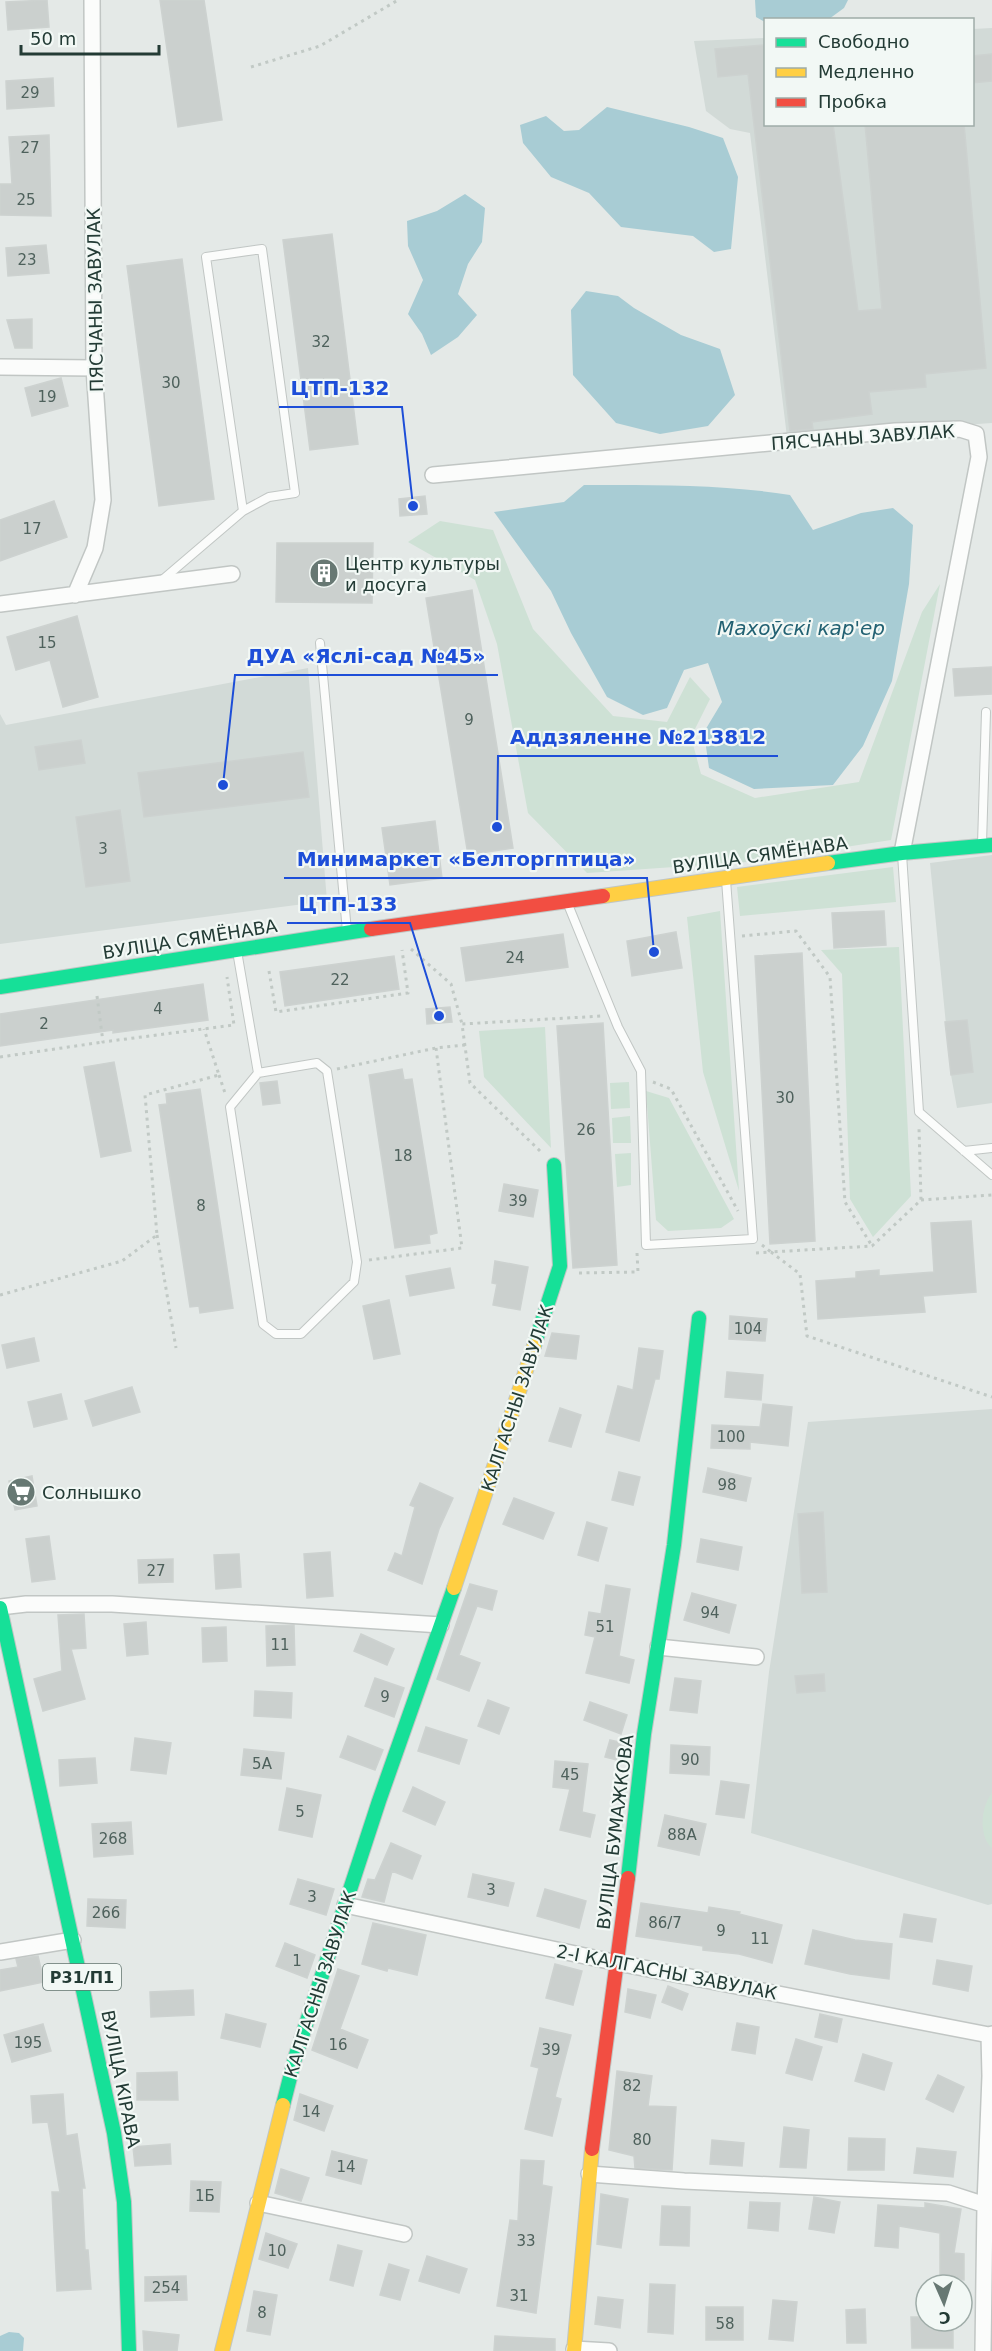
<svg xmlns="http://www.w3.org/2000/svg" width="992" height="2351" viewBox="0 0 992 2351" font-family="'DejaVu Sans',sans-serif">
  <rect width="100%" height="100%" fill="#e4e9e7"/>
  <path fill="#d2dad7" d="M992,28V423L787,437L750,133L730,129L706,111L694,41L765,38L766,124H972L973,29Z
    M308,668L327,901L0,944V714L6,725Z
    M992,855V1103L957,1108L951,1075L930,863Z
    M992,1409V1904L988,1905L751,1833L769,1672L808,1422Z"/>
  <path fill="#cee1d5" d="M440,521L493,530L533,629L613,716L667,722L690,677L710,699L691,737L701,774L755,798L859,782L922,612L940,584L891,840L747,862L587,873L528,813L497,644L475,580L408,542Z
    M893,867L896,902L740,916L737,887Z
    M720,911L739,1191L703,1072L687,917Z
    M899,947L911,1196L873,1237L850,1199L842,974L821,950Z
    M545,1027L551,1148L484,1077L479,1031Z
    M629,1082L630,1108L611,1109L610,1083Z
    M646,1091L669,1098L734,1219L721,1228L668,1231L656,1220Z
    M630,1116L631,1143H613L612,1118Z
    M631,1153V1185L617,1187L615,1154Z
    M992,1793V1848C978,1836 981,1806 992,1793Z"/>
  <path fill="#a8ccd4" d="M755,0H848L844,8L829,19L766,20L765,22L756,17Z
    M607,107L689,127L723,138L738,177L731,249L714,252L693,236L621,227L589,193L551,177L523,143L520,125L546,116L564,131L579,130Z
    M465,194L485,208L482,242L468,264L458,294L477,315L458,337L431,355L422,334L408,314L423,280L408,246L407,221L437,211Z
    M586,291L618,296L634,308L681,335L720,349L735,395L708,426L660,434L616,423L573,375L571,310Z
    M584,485C652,485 722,484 790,495L813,530L861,513L893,508L913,525L909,584L892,681L863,746L833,785L754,789L709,768L704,732L722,702L708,663L684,670L667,708L643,715L607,697L571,633L551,591L494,512L564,502Z
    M9,2332L19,2333L24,2338L23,2351H0V2336Z"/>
  <path fill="#cbd0ce" stroke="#cdd2d0" stroke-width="1.5" d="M47,0L49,27L8,30L6,2Z
    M160,0H204L222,120L178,127Z
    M765,45V124H833L858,311L882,309L865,124H964L986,368L925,374L926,387L869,392L872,414L812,422L813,429L790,431L748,74L718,77L715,49Z
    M992,54V81L972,83V56Z
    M53,78L54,106L7,109L6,81Z
    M49,135L51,216L0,215V184H12L9,137Z
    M332,234L358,444L310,450L283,240Z
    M46,245L49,273L8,276L6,248Z
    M182,259L214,499L159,506L127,266Z
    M32,319V348H15L7,320Z
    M61,378L68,406L32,416L25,388Z
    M425,496L427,514L400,516L399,499Z
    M54,501L67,537L0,561V520Z
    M277,543H373L372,603L276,602Z
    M472,590L513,848L468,855L426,598Z
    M77,616L98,697L63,707L50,660L16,670L7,637Z
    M992,667V694L955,696L953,669Z
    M81,740L85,763L39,770L35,747Z
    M303,752L309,797L144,817L138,773Z
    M120,810L130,881L86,887L76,817Z
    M435,821L442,878L390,885L382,828Z
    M884,911L886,945L834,948L832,913Z
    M676,932L682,968L632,976L627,941Z
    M563,934L568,967L466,981L461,948Z
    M802,953L815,1241L770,1244L755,956Z
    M394,956L399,989L285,1006L280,972Z
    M203,984L208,1020L113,1033V1030L0,1046V1014Z
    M450,1007L452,1022L427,1024L426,1009Z
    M967,1020L973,1072L951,1075L945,1022Z
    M603,1023L617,1265L573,1268L557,1026Z
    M114,1062L131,1151L101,1157L84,1067Z
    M402,1069L404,1080L412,1079L437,1233L429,1235L430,1243L395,1248L369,1075Z
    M277,1081L280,1103L263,1105L260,1083Z
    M200,1089L233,1308L200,1313L199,1306L190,1307L159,1105L167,1104L166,1094Z
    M504,1184L538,1190L533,1217L499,1211Z
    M971,1221L976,1292L923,1296L925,1312L818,1319L816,1281L856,1278V1272L879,1270V1276L934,1272L931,1223Z
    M495,1261L528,1267L520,1310L493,1305L497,1284L492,1283Z
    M450,1268L454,1288L410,1296L406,1276Z
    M389,1300L400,1354L374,1359L363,1306Z
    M730,1316L767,1319L765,1341L729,1339Z
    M552,1333L579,1336L576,1359L545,1356Z
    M34,1338L39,1361L7,1368L2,1345Z
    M639,1348L663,1351L659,1379H655L639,1441L606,1432L618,1386L633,1390Z
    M727,1372L763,1375L761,1400L725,1397Z
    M132,1387L140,1412L93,1426L85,1401Z
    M61,1394L67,1419L34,1427L28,1402Z
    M763,1404L792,1407L788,1446L750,1442V1449L711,1448L712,1425L760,1427Z
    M560,1408L581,1415L571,1447L549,1441Z
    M708,1468L751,1478L746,1501L703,1492Z
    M619,1472L640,1477L633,1505L612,1500Z
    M32,1476L37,1506L15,1510L9,1481Z
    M420,1483L453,1498L439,1529L422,1584L388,1570L395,1553L402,1556L415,1507L410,1505Z
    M514,1498L554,1513L543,1539L503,1524Z
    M823,1512L827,1592L802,1593L798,1514Z
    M587,1522L607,1528L598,1561L578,1555Z
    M49,1536L55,1579L32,1582L26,1539Z
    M701,1539L742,1547L738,1570L697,1562Z
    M330,1552L333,1596L307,1598L304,1554Z
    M239,1554L241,1587L216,1589L214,1555Z
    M173,1559V1582L139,1583L138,1560Z
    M470,1584L497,1591L492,1610L477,1606L459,1655L480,1663L469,1691L437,1679Z
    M606,1585L630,1589L619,1656L634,1660L629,1683L586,1673L595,1637L585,1635L589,1612L601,1614Z
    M692,1593L736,1605L729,1633L684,1620Z
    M84,1614L86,1648L71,1649L85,1699L43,1711L34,1679L62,1671L58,1615Z
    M146,1622L148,1654L127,1656L124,1624Z
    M294,1625L295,1665L267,1666L266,1626Z
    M226,1627L227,1661L203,1662L202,1628Z
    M361,1634L394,1649L387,1665L354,1651Z
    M824,1674L825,1691L797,1693L795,1676Z
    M375,1678L404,1688L394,1717L365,1706Z
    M675,1678L701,1681L697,1713L670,1710Z
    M255,1691L292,1693L291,1718L254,1716Z
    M488,1700L509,1708L499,1734L478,1726Z
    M590,1702L627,1715L621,1734L584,1720Z
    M426,1727L467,1740L459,1764L418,1751Z
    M348,1736L383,1750L375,1770L340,1757Z
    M135,1738L171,1743L166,1774L131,1770Z
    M610,1740L629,1744L625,1762L605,1757Z
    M671,1745L710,1747L709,1775L670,1773Z
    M244,1749L284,1753L281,1779L241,1775Z
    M95,1758L97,1783L60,1786L59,1760Z
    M555,1761L588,1764L582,1812L595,1815L590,1837L560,1830L570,1789L553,1787Z
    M721,1781L749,1785L744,1818L716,1814Z
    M413,1787L445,1802L435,1825L403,1811Z
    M287,1788L321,1795L312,1837L279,1830Z
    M665,1815L706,1824L699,1855L658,1846Z
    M131,1822L133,1854L94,1857L92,1824Z
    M391,1843L421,1856L412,1879L392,1871L384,1902L362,1897L368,1879L375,1880Z
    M473,1874L514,1883L508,1906L468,1897Z
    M298,1879L334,1889L326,1915L290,1904Z
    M545,1889L586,1901L579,1928L537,1916Z
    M88,1899L126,1900L125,1928L87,1926Z
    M641,1903L708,1913L709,1907L740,1912L739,1914L782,1925L772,1963L739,1954L703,1950V1946L636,1936Z
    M904,1914L936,1919L932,1942L900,1937Z
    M373,1923L426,1935L417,1975L388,1968L387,1971L362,1964Z
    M813,1930L855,1940L892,1944L889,1979L850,1974L805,1964Z
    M285,1943L315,1955L307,1978L276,1966Z
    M38,1956L44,1982L0,1991V1970L18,1967L16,1959Z
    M937,1960L972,1966L968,1991L933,1984Z
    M555,1964L582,1971L573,2005L546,1998Z
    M338,1969L359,1976L340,2029L368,2040L357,2068L312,2050Z
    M668,1986L688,1994L682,2010L662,2002Z
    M628,1989L656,1995L650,2018L625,2012Z
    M193,1990L194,2015L151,2017L150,1992Z
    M226,2014L266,2024L260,2047L221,2038Z
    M820,2014L842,2019L837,2042L815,2037Z
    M737,2023L759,2027L755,2054L732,2050Z
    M43,2024L51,2051L12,2062L4,2035Z
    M540,2028L571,2035L555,2097L561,2099L552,2136L525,2129L539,2068L531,2066Z
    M796,2039L822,2047L812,2080L786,2073Z
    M863,2054L892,2063L884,2090L855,2081Z
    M617,2071L652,2076L648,2106L676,2107L672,2170L635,2168L634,2156L609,2150Z
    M177,2072L178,2100H137V2073Z
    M938,2075L964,2087L953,2112L926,2099Z
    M63,2094L66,2136L77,2134L85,2188H82L85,2250H88L91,2289L57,2291L52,2192H60L48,2122L33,2123L31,2096Z
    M300,2094L333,2106L324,2131L294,2120Z
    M784,2127L809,2130L806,2168L780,2167Z
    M849,2138L885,2139L884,2170H848Z
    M712,2140L744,2143L742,2166L710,2164Z
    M170,2144L171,2164L135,2166L133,2147Z
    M917,2148L956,2152L953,2177L914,2173Z
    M332,2151L367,2160L361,2184L326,2175Z
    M521,2160L544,2161L542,2185L552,2187L536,2313L497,2306L510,2220L518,2221Z
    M281,2169L309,2178L301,2201L275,2193Z
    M191,2181L221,2182L219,2212L190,2211Z
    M601,2194L628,2199L621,2248L597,2244Z
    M814,2197L840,2202L834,2233L809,2229Z
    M750,2202L780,2203L778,2231L748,2228Z
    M925,2203L961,2209L954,2253L964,2254V2280L949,2279V2285H940V2233L899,2226L898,2248L875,2246L878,2205L925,2208Z
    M662,2206L690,2207L689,2246L660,2245Z
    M266,2233L297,2244L288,2268L259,2259Z
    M338,2245L362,2251L353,2286L330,2280Z
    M427,2256L467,2269L459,2293L419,2281Z
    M389,2264L409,2270L400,2300L380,2295Z
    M186,2276L187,2300L145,2301V2277Z
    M650,2284L675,2285L673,2334L648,2332Z
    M254,2291L277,2295L270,2335L247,2331Z
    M598,2297L623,2300L620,2328L595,2324Z
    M773,2300L797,2302L793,2341L769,2339Z
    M706,2307H743V2340H706Z
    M865,2309L866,2343H847L846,2310Z
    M911,2317H926V2321H953V2348H912Z
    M143,2331L179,2335L177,2351H144Z
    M495,2336L555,2339V2351H494Z"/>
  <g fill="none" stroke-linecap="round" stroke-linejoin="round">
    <g stroke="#c1c6c4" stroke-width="10">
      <path id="lane" d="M161,581L243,511L206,257L262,249L295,493L269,497L243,511
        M320,643L347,931
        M982,844L986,712
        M902,854L919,1112L992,1175
        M567,902L618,1027L641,1071L646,1245L753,1239L726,880
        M237,951L258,1073L317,1063L327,1071L357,1262L354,1282L301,1334H276L263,1324L230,1107L258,1073
        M964,1151L992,1148"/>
    </g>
    <g stroke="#c1c6c4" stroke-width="18">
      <path id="street" d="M0,367L94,368
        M433,475L895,431L960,429L976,434L979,457L902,853
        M75,595L95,548L103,500L94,368L92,0
        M0,604L232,574
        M0,1607L26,1604H112L441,1625
        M658,1647L756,1657
        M345,1905L618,1963L989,2035
        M0,1952L73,1940
        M589,2174L684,2181L948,2193L992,2207
        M258,2203L404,2234
        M574,2349L609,2351
        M983,2351L985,2204L990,2076L989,2035L992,2034"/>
    </g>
    <g stroke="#c0c6c4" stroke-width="16">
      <path id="fast" d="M828,863L902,853L992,845
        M0,987L371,929
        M534,1346L560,1266L554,1165
        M0,1608L114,2133L124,2202L129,2351
        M628,1878L644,1734L674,1545L699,1318
        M283,2105L295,2058L379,1801L454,1588"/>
    </g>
    <g stroke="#c0c6c4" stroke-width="16">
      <path id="slow" d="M603,896L828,863
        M454,1588L534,1346
        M222,2351L283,2105
        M574,2351L592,2149"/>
    </g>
    <g stroke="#c0c6c4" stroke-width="16">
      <path id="jam" d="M371,929L603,896
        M592,2149L628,1878"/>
    </g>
    <path stroke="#c1c9c5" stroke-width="3" stroke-dasharray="3 4.5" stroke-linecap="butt" d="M251,67L320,46L398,0
      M742,936L796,931L830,977L845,1202L872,1246
      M411,949L451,984L462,1024
      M269,971L276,1012L408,993L402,950
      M97,996L103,1042L234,1025L227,977
      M0,1057L103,1042
      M337,1069L436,1048L465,1045
      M219,1075L225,1093
      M653,1082L671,1089L738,1211
      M540,1151L470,1083L462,1024L602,1016
      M921,1200L992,1195
      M157,1235L176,1348
      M762,1245L771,1252L872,1246L921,1200L919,1128
      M756,1253L771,1252L800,1274L807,1336L992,1397
      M369,1260L462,1248L436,1048
      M579,1273L638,1272L637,1253
      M0,1295L122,1261L157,1235L145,1095L219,1075L204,1029"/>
    <use href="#lane" stroke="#fbfcfb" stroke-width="8"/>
    <use href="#street" stroke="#fbfcfb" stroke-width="15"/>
    <use href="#fast" stroke="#16e098" stroke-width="14"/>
    <use href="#slow" stroke="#ffcf43" stroke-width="14"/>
    <use href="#jam" stroke="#f24e42" stroke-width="14"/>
  </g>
  <defs>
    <g id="building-disc" transform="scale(1.5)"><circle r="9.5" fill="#677873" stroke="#f2f8f5"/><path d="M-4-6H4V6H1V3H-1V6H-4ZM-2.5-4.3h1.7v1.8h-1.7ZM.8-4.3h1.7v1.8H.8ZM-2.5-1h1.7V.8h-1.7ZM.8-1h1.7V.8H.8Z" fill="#fff"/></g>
    <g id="supermarket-disc" transform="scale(1.5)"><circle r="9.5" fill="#677873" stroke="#f2f8f5"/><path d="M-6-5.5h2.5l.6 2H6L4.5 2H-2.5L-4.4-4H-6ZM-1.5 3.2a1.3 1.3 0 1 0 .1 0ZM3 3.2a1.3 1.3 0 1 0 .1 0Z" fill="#fff"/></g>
  </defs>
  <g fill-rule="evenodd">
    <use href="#building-disc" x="324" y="573"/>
    <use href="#supermarket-disc" x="21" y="1492"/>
  </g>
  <g text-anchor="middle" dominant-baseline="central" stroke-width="4.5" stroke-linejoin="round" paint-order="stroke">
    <g font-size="15" fill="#4e615c">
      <text x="30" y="93">29</text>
      <text x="30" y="148">27</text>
      <text x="26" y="200">25</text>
      <text x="27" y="260">23</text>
      <text x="321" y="342">32</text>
      <text x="171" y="383">30</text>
      <text x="47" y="397">19</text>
      <text x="32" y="529">17</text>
      <text x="47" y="643">15</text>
      <text x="469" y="720">9</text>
      <text x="103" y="849">3</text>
      <text x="515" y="958">24</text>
      <text x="340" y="980">22</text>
      <text x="158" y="1009">4</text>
      <text x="44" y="1024">2</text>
      <text x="785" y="1098">30</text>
      <text x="586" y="1130">26</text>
      <text x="403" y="1156">18</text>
      <text x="518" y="1201">39</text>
      <text x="201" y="1206">8</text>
      <text x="748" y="1329">104</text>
      <text x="731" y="1437">100</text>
      <text x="727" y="1485">98</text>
      <text x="156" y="1571">27</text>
      <text x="710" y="1613">94</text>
      <text x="605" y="1627">51</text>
      <text x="280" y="1645">11</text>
      <text x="385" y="1697">9</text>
      <text x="690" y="1760">90</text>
      <text x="262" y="1764">5А</text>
      <text x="570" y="1775">45</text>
      <text x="300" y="1812">5</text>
      <text x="682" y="1835">88А</text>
      <text x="113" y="1839">268</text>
      <text x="491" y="1890">3</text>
      <text x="312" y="1897">3</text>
      <text x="106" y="1913">266</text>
      <text x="665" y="1923">86/7</text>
      <text x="721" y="1931">9</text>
      <text x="760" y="1939">11</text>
      <text x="297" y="1961">1</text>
      <text x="28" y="2043">195</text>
      <text x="338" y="2045">16</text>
      <text x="551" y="2050">39</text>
      <text x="632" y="2086">82</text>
      <text x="311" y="2112">14</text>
      <text x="642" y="2140">80</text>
      <text x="346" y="2167">14</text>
      <text x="205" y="2196">1Б</text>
      <text x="526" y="2241">33</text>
      <text x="277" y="2251">10</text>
      <text x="166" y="2288">254</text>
      <text x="519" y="2296">31</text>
      <text x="262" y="2313">8</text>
      <text x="725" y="2324">58</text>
    </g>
    <rect fill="#f2f8f5" stroke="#61746f" stroke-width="1.5" x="43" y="1964" width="78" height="26" rx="4.5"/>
    <g font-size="16" font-weight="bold" fill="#233b35">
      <text x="82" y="1977">Р31/П1</text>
    </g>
    <g font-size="18" fill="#233b35" stroke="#f2f8f5">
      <text transform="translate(95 300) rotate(-91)">ПЯСЧАНЫ ЗАВУЛАК</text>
      <text transform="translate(863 437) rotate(-4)">ПЯСЧАНЫ ЗАВУЛАК</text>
      <text transform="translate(760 855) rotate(-8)">ВУЛІЦА СЯМЁНАВА</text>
      <text transform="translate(190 939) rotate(-9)">ВУЛІЦА СЯМЁНАВА</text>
      <text transform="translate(517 1398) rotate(-72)">КАЛГАСНЫ ЗАВУЛАК</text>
      <text transform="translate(615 1832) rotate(-83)">ВУЛІЦА БУМАЖКОВА</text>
      <text transform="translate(667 1972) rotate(11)">2-І КАЛГАСНЫ ЗАВУЛАК</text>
      <text transform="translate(320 1984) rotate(-72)">КАЛГАСНЫ ЗАВУЛАК</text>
      <text transform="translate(121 2079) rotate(79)">ВУЛІЦА КІРАВА</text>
    </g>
    <g font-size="18" fill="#233b35" stroke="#f2f8f5" text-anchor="start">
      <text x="345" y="563">Центр культуры<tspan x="345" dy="21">и досуга</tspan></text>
      <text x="42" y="1492">Солнышко</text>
    </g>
    <g font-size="20" font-style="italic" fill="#226172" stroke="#f2f8f5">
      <text x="801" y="628">Махоўскі кар'ер</text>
    </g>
  </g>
  <path fill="none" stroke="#1d4ed8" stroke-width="2" d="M413 506L402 407H279M223 785L235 675H498M497 827L498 756H778M654 952L647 878H284M439 1016L410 923H287"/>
  <g fill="#1d4ed8" stroke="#f2f8f5" stroke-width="2">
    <circle cx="413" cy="506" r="6"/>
    <circle cx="223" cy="785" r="6"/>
    <circle cx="497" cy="827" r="6"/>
    <circle cx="654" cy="952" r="6"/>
    <circle cx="439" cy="1016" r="6"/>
  </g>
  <g font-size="20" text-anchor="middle" font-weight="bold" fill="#1d4ed8" stroke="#f2f8f5" stroke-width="4.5" stroke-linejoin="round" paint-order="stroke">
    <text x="340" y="395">ЦТП-132</text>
    <text x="366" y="663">ДУА «Яслі-сад №45»</text>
    <text x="638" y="744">Аддзяленне №213812</text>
    <text x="466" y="866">Минимаркет «Белторгптица»</text>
    <text x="348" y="911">ЦТП-133</text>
  </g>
  <rect x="764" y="18" width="210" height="108" fill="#f2f8f5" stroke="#9faca8" stroke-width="1.5"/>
  <rect x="776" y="38" width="30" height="9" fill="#16e098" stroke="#9faca8" stroke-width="1.5"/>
  <text x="818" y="48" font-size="18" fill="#233b35">Свободно</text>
  <rect x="776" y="68" width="30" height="9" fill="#ffcf43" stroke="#9faca8" stroke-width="1.5"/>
  <text x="818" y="78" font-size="18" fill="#233b35">Медленно</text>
  <rect x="776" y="98" width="30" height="9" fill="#f24e42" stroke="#9faca8" stroke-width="1.5"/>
  <text x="818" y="108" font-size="18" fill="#233b35">Пробка</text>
  <g transform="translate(944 2303) rotate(177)"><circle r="28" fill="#f2f8f5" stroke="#9faca8" stroke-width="1.5"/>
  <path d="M0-4.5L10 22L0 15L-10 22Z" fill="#677873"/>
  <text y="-9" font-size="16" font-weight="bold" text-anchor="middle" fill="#233b35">С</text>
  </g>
  <path d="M21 45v9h138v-9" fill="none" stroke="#233b35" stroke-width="3"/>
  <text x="30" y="45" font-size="18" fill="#233b35" stroke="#f2f8f5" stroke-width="4.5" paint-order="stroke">50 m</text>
</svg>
